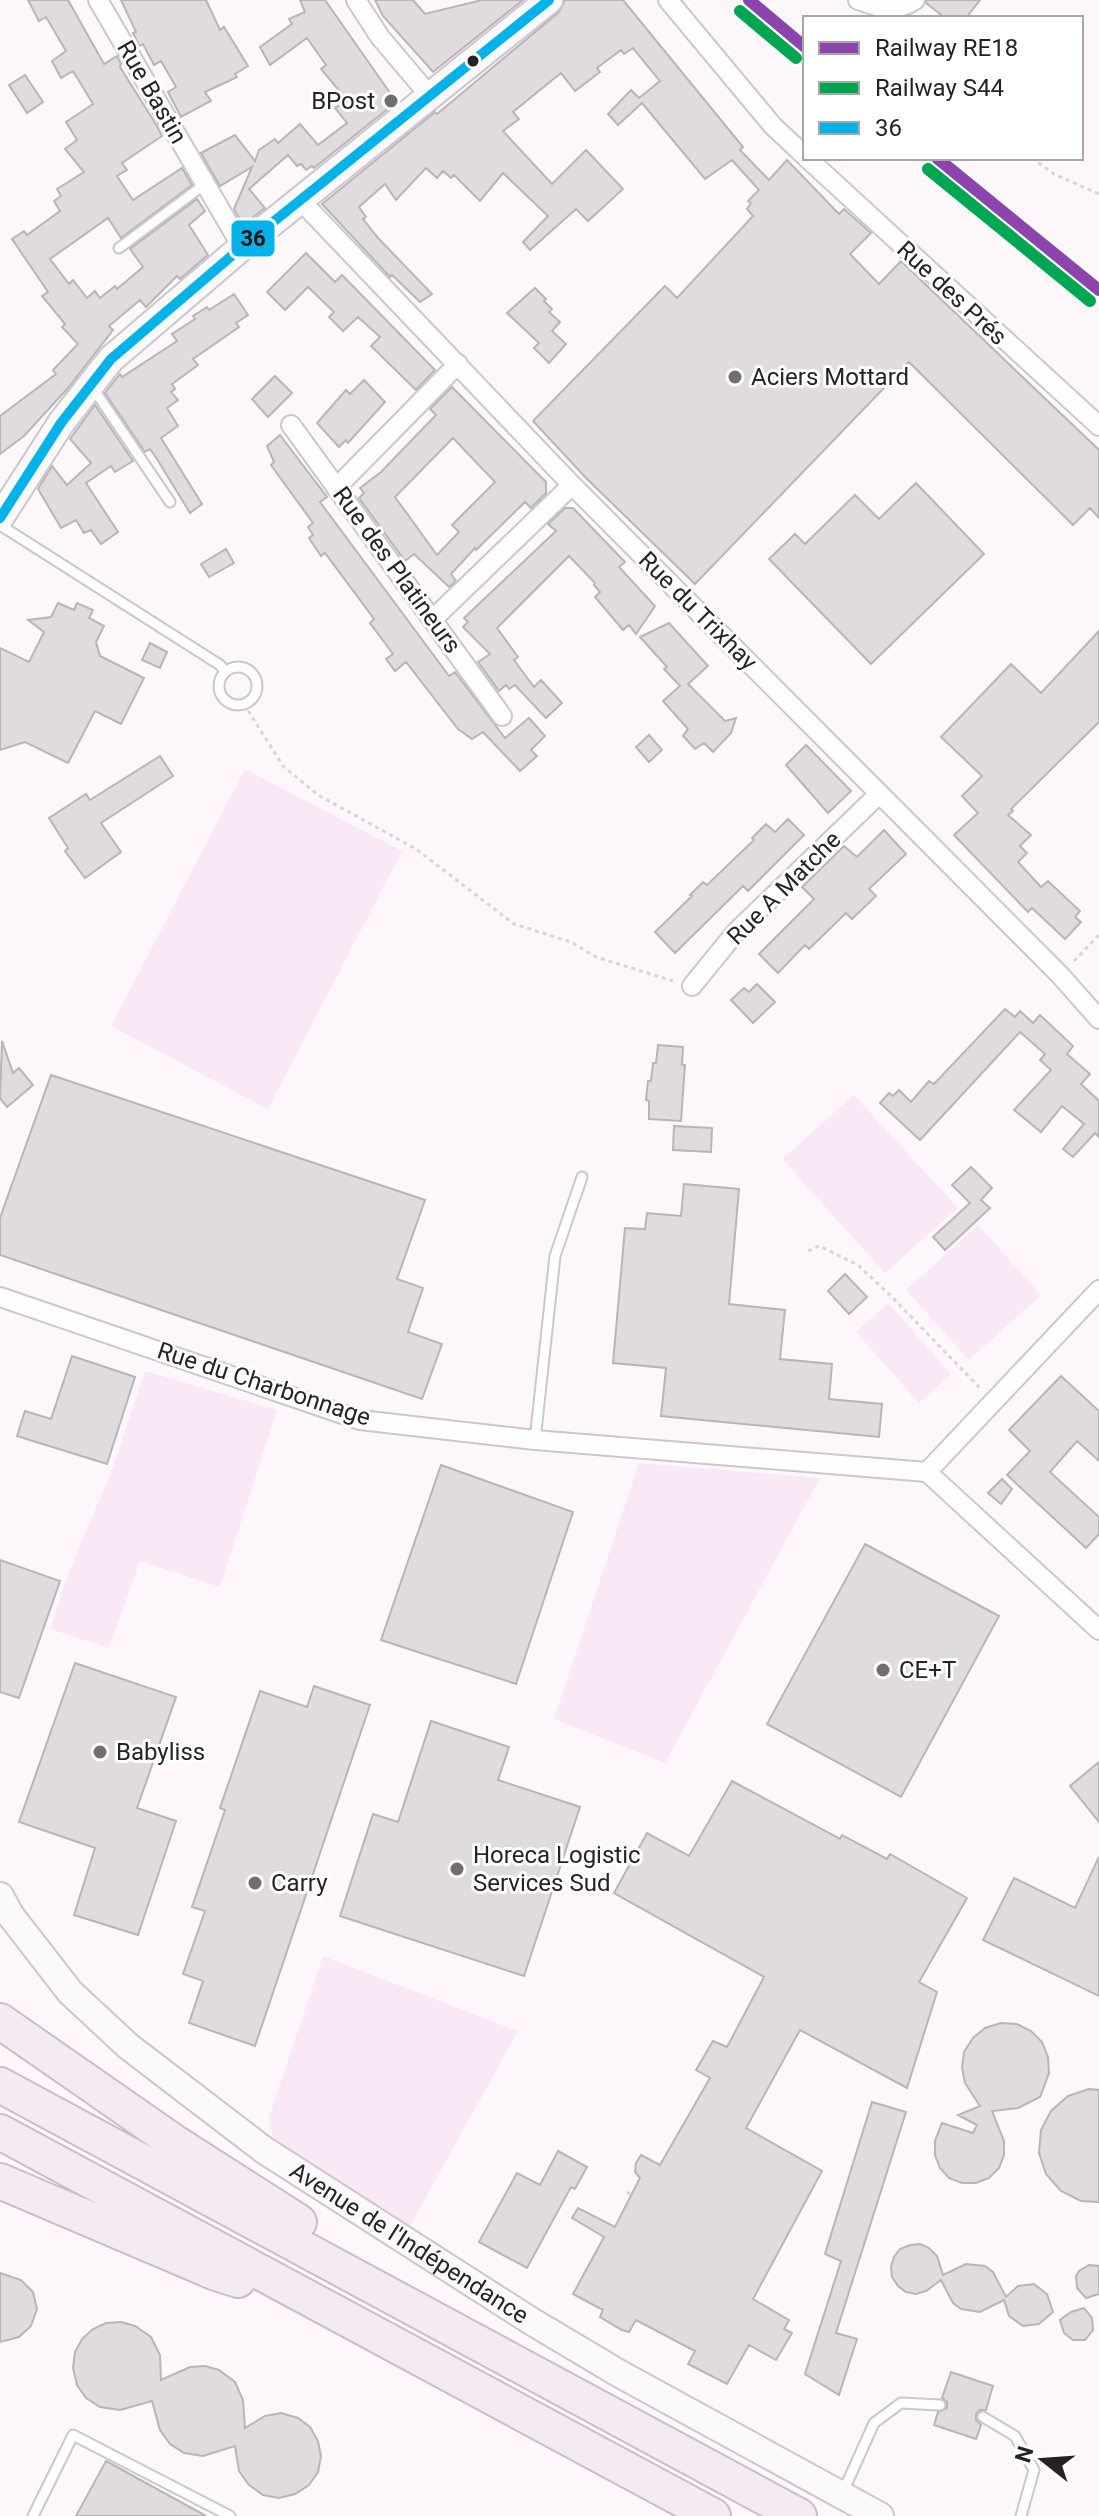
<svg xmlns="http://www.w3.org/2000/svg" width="1099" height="2516" viewBox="0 0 1099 2516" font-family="Roboto,sans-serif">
  <rect width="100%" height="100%" fill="#fdf7fb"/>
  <path fill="#fbe8f6" d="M245,769L402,851L268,1109L111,1026Z
    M854,1095L958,1208L885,1273L782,1159Z
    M978,1225L1041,1295L969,1360L906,1290Z
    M888,1303L951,1374L919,1403L856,1332Z
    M145,1371L277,1410L220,1587L140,1561L109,1648L50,1629L67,1577L112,1470Z
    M639,1463L820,1478L665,1763L554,1719Z
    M323,1956L518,2031L410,2226L273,2140L269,2117Z"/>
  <path fill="#dfdbde" stroke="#b9b5b7" stroke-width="2" fill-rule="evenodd" d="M28,0H68L104,64L117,56L121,64L120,67L157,126L162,136L122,163L127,170L117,176L133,200L182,168L192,185L121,238L108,218L50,259L69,284L73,280L87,298L95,291L100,298L115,286L117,289L143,267L130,249L197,199L205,211L189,225L208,255L180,279L177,276L146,307L140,300L109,326L113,330L68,388L24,436L0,454V416L56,374L53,370L78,344L62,327L65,324L42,296L48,292L12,239L24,231L27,235L60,211L54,201L61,196L57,189L84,172L65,149L77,140L66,122L93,104L73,71L61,78L52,61L66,51L46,17L39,21Z
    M121,0H206L220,30L224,27L248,66L235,74L237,77L205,92L211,101L181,117L168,92L176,87L161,61L154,65L143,44L139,46L133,33L136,32Z
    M300,0H325L395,100V103L314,168L312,166L306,170L301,164L297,166L288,155L249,189L265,208L243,225L234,209L252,167L220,186L201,153L235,135L255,161L259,150L275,139L278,143L300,124L318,145L347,123L335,108L347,100L321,69L326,65L307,38L270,65L260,47L292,24L289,19L305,12Z
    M375,0H413L425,14L482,0H523L433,72L383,16Z
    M565,0H623L743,147L740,150L769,180L787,160L839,214L844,209L871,233L850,254L879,284L901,261L1099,450V518L1090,508L1073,525L909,362L695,584L586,478L533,421L665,286L677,298L753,216L747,209L751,203L748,201L759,190L732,160L705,179L642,103L618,125L608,114L631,90L639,98L660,81L633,48L624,54L621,50L597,68L600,72L575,91L561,73L513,112L519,119L503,131L552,184L586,150L623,189L588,221L576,209L530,250L523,242L548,216L503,173L480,201L454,175L451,178L443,171L437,178L426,168L396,200L385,184L359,207L366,217L363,219L379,239L432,294L420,302L392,275L390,277L322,204L435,112L437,114L559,12Z
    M927,0H980L966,18H945L926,3Z
    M25,75L43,102L27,113L9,85Z
    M306,253L335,282L342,275L435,370L416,390L371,346L380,337L358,317L343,331L329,317L334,312L308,287L285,310L267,292Z
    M535,288L546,299L544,301L552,309L549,312L560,322L552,331L566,344L549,363L534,348L539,343L507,313Z
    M234,294L248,315L236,323L239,327L193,359L198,365L172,384L175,389L171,392L178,400L167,408L178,426L161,438L202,504L190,513L157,459L150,449L145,452L105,393L120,374L122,377L177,341L172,334L195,319L193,316L207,307L209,310Z
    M275,376L292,393L268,417L252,399Z
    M364,380L385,402L348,443L346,440L339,447L317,423L346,390L350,394Z
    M452,387L546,482V493L531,508L525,502L476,550L475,548L451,574L456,581L449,587L414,554L405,561L359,498L364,493L360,488L381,472L436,415L430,409ZM453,438L495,482L452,525L459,532L437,555L395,497Z
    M95,405L133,461L115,472L111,466L86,483L118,532L101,544L91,530L84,533L76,520L61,528L38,489L52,466L67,485L91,463L70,439Z
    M280,435L327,497L320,502L449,676L455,672L505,738L529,718L545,736L531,750L537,756L520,771L483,732L472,739L458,729L406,662L395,671L386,659L393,654L370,623L374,619L325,553L321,556L309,538L313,535L308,527L313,523L271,465L274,462L267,446Z
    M916,483L984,554L871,664L769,559L795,534L805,544L855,495L879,519Z
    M565,508H573L625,562L619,567L655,606L636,634L629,625L623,630L595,597L600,592L594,585L595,583L569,556L497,628L518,657L514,660L534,687L541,680L562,703L546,718L515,685L509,689L506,685L499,691L478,662L490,654L463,627L468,622L464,618L556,531L548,524Z
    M226,549L234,563L209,577L201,564Z
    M58,603L74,610L77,603L93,610L89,618L104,626L96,642L100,656L144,678L121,724L95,711L68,763L25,742L0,750V648L29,662L44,632L28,620L51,617Z
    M669,623L708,666L688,684L725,721L736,718L731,733L713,752L704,743L695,749L683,736L688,729L663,701L680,686L664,669L667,667L640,637Z
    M1099,631V722L1011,809L1013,811L1008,815L1031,835L1020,846L1027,853L1018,862L1041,887L1048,881L1080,911L1075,917L1081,922L1065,939L1032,908L1028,912L954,835L978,813L962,796L982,776L941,737L1011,664L1041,693Z
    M150,643L167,652L160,668L142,660Z
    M649,735L662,750L649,762L636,747Z
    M806,745L851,791L828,813L786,765Z
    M160,756L173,776L101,823L121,852L85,878L65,851L68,848L49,818L86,794L90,800Z
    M788,819L804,835L748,891L743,886L675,953L655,932L692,896L690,895L703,882L707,885L754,840L752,838L766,824L775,832Z
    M884,830L906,854L869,889L876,896L852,919L846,913L809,949L805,945L778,973L759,954L814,899L802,887L844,846L857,857Z
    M757,984L775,1002L753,1023L731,1000L744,988L749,992Z
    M1005,1009L1015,1017L1020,1011L1033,1023L1040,1015L1073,1046L1067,1054L1090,1074L1081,1084L1099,1101V1137L1095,1133L1073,1157L1063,1149L1084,1124L1062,1106L1041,1132L1014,1110L1051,1070L1040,1060L1045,1054L1020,1032L920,1140L880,1103L889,1093L893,1096L899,1090L911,1102L929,1081L934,1084Z
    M2,1041L13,1073L19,1068L33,1085L7,1107L0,1098Z
    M658,1045L683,1047L682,1065H685L681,1121L649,1119V1101L646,1100L648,1081H651L653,1063H656Z
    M51,1075L425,1200L397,1279L423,1288L408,1332L442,1344L422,1399L0,1255V1218Z
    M674,1126L712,1128L711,1152L673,1150Z
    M971,1167L992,1188L981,1200L990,1208L945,1250L933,1237L970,1203L952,1185Z
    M684,1184L739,1189L729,1304L785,1310L780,1359L832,1364L829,1399L882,1404L879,1437L661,1416L666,1368L613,1363L625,1228L645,1229L647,1213L681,1216Z
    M845,1274L867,1297L849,1314L828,1291Z
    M72,1356L135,1377L107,1464L17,1436L25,1411L51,1419Z
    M1061,1376L1099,1411V1461L1077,1441L1050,1472L1099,1517V1534L1086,1548L1007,1475L1030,1451L1009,1430Z
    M441,1465L573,1512L516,1684L381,1640Z
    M1002,1479L1012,1489L1001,1504L988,1493Z
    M865,1544L999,1616L901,1797L767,1724Z
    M0,1560L60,1581L19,1698L0,1692Z
    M75,1663L176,1697L137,1808L176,1821L138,1935L74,1915L95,1848L19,1822Z
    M314,1686L370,1705L255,2046L189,2023L203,1981L183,1974L205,1911L192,1907L225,1810L220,1808L260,1691L307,1707Z
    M431,1721L509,1747L498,1780L580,1807L524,1976L340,1916L373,1814L398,1822Z
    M1099,1762V1822L1070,1786Z
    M732,1781L840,1839L842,1835L887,1859L890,1854L967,1898L919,1982L937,1992L907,2088L800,2030L746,2128L822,2171L753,2299L789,2320L784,2329L792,2333L776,2360L749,2345L727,2384L688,2364L695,2351L636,2320L629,2332L622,2330L600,2317L603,2310L573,2294L604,2237L572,2218L578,2208L615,2227L640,2178L635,2172L636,2163L641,2155L660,2165L710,2078L696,2070L713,2041L727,2047L764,1977L614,1893L647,1833L689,1856Z
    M1099,1857V1996L983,1940L1014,1878L1075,1908Z
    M1001,2023L1017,2024L1031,2031L1042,2042L1048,2057L1049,2073L1040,2097L1018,2108L992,2111L1004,2141V2155L999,2168L989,2178L976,2183H962L949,2178L940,2168L935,2155V2141L942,2123L973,2133L977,2125L958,2115L980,2106L965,2083L962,2067L964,2052L973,2038L985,2028Z
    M1089,2089L1099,2090V2202L1081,2201L1061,2191L1046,2174L1039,2153L1041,2130L1051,2111L1068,2096Z
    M872,2102L906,2112L836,2333L857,2339L839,2395L805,2374L841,2261L825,2254Z
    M558,2151L587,2167L575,2189L571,2187L527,2268L479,2242L517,2173L540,2185Z
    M920,2244L929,2248L937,2256L943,2275L966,2264L985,2266L993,2272L1006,2297L1018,2286L1034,2284L1047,2294L1053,2312L1039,2324L1023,2326L1009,2316L1004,2300L980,2312L961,2309L953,2303L941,2280L926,2291L916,2294L906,2292L898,2286L892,2277L891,2267L894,2257L900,2249L910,2245Z
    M1089,2265L1099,2266V2294L1086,2298L1077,2288L1076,2276L1079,2271Z
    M0,2273L21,2280L33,2292L37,2309L31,2326L19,2337L0,2342Z
    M1084,2308L1092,2318L1093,2330L1085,2340H1073L1064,2333L1060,2320L1071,2312Z
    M121,2322L135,2326L151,2337L160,2355L161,2380L190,2367L205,2366L219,2370L235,2382L243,2400L245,2428L265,2416L281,2413L298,2418L310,2427L318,2441L321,2456L318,2472L309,2485L295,2494L279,2498L263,2495L249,2485L239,2471L235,2446L203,2456L184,2453L170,2444L160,2430L152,2401L120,2410L100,2407L86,2398L77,2385L73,2368L75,2352L82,2339L93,2329L106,2323Z
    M951,2372L993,2386L986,2410H980L976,2414V2420L981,2425L976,2439L934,2425L938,2412L947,2408V2402L942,2398Z
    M106,2461L206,2516H76Z"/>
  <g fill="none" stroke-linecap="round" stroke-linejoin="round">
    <g stroke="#cbc7ca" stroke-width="13">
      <path id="lane" d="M119,248L205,184
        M93,388L170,502
        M0,525L220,665L225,671
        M219 686a19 19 0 1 1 38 0a19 19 0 1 1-38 0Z
        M535,1440L555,1256L582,1177
        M983,2417L1015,2436L1034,2470L1021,2516
        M843,2492L874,2423L901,2403L940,2405
        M33,2516L73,2435L230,2516"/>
    </g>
    <g stroke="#cbc7ca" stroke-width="22">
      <path id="street" d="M98,0L242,247
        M356,0L380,37L429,95
        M668,0L773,126L805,156
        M858,0C880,8 895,13 915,0
        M807,158L1099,426
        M300,200L572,485L1060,975L1099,1019
        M291,425L502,716
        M336,488L458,364
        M433,619L572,485
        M692,986L736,932L879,794
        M0,1297L360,1420L535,1440L927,1472L1099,1630
        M927,1472L1099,1290"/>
    </g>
    <g stroke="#cbc7ca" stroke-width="30">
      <g id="secondary">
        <path d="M0,518L61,423L111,359L242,247L549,0"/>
        <path id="s1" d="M0,1896L11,1916L70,1992L128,2046L264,2150L531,2321L620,2374L880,2516"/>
      </g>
    </g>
    <g stroke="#c9bdc6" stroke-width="38">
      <path id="highway" d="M0,2021L174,2142L299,2222
        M0,2085L799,2516
        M0,2132L713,2516
        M0,2181L216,2273L238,2280"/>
    </g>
    <path stroke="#d7d6d6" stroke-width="3" stroke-dasharray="4 4" stroke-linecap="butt" d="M1032,158L1054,174L1099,194
      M244,704L283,766L318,795L416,849L514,924L571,942L596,957L673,981
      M1074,961L1099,935
      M808,1251L819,1246L858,1265L892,1297L980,1388
      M627,2192L631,2195"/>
    <use href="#lane" stroke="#fffefe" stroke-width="9"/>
    <use href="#street" stroke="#fffefe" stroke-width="18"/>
    <use href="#secondary" stroke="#fbf9fb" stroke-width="26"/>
    <use href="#highway" stroke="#f4ebf2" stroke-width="34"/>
    <g stroke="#fff" stroke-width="16">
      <path id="bus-1" d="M0,518L61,423L111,359L242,247L549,0"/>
    </g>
    <use href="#bus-1" stroke="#02b2e8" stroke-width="10"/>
    <g stroke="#fff" stroke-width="18">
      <path id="rail-1" d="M749,0L805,47
        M937,158L1099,290"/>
    </g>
    <g stroke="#fff" stroke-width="18">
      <path id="rail-2" d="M740,11L796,58
        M928,169L1090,301"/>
    </g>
    <use href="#rail-1" stroke="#8e44ad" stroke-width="12"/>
    <use href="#rail-2" stroke="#00a651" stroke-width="12"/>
  </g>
  <circle fill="#262325" stroke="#fff" stroke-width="3" cx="473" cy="61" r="7"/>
  <g fill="#716d70" stroke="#fff" stroke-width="3">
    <circle cx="391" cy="101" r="8"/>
    <circle cx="735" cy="377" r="8"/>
    <circle cx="883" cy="1670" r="8"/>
    <circle cx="100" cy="1752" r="8"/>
    <circle cx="457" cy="1869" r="8"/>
    <circle cx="255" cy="1883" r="8"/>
  </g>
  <g text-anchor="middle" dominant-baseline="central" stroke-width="6" stroke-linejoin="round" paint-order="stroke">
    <g font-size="24" fill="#262325" stroke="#fff">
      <text transform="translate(152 92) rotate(60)">Rue Bastin</text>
      <text transform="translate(952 293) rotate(43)">Rue des Prés</text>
      <text transform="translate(397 570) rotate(54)">Rue des Platineurs</text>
      <text transform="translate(698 611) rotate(45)">Rue du Trixhay</text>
      <text transform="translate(784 888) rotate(-45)">Rue A Matche</text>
      <text transform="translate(264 1384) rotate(18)">Rue du Charbonnage</text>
      <text stroke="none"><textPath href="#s1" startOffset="542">Avenue de l'Indépendance</textPath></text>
    </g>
    <g font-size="24" fill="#262325" stroke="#fff" text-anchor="start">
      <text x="375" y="101" text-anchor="end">BPost</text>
      <text x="751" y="377">Aciers Mottard</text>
      <text x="899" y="1670">CE+T</text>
      <text x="116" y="1752">Babyliss</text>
      <text x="473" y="1855">Horeca Logistic<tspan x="473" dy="28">Services Sud</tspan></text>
      <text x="271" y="1883">Carry</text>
    </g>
  </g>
  <rect stroke="#fff" stroke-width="3" x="230" y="219" width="46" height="39" rx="8" fill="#02b2e8"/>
  <g font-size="22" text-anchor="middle" font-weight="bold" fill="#111">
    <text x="253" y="246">36</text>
  </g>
  <rect x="803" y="16" width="280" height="144" fill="#ffffff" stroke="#a8a7a8" stroke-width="2"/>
  <rect x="819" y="42" width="40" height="12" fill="#8e44ad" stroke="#a8a7a8" stroke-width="2"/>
  <text x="875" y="56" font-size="24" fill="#262325">Railway RE18</text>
  <rect x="819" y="82" width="40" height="12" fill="#00a651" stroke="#a8a7a8" stroke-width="2"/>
  <text x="875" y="96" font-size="24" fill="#262325">Railway S44</text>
  <rect x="819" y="122" width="40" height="12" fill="#02b2e8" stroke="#a8a7a8" stroke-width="2"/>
  <text x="875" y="136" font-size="24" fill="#262325">36</text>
  <g transform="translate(1043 2460) rotate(287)" stroke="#ffffff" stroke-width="6" paint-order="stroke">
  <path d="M0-6L14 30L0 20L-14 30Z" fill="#262325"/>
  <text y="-12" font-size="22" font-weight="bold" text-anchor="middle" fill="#262325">N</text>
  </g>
</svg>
